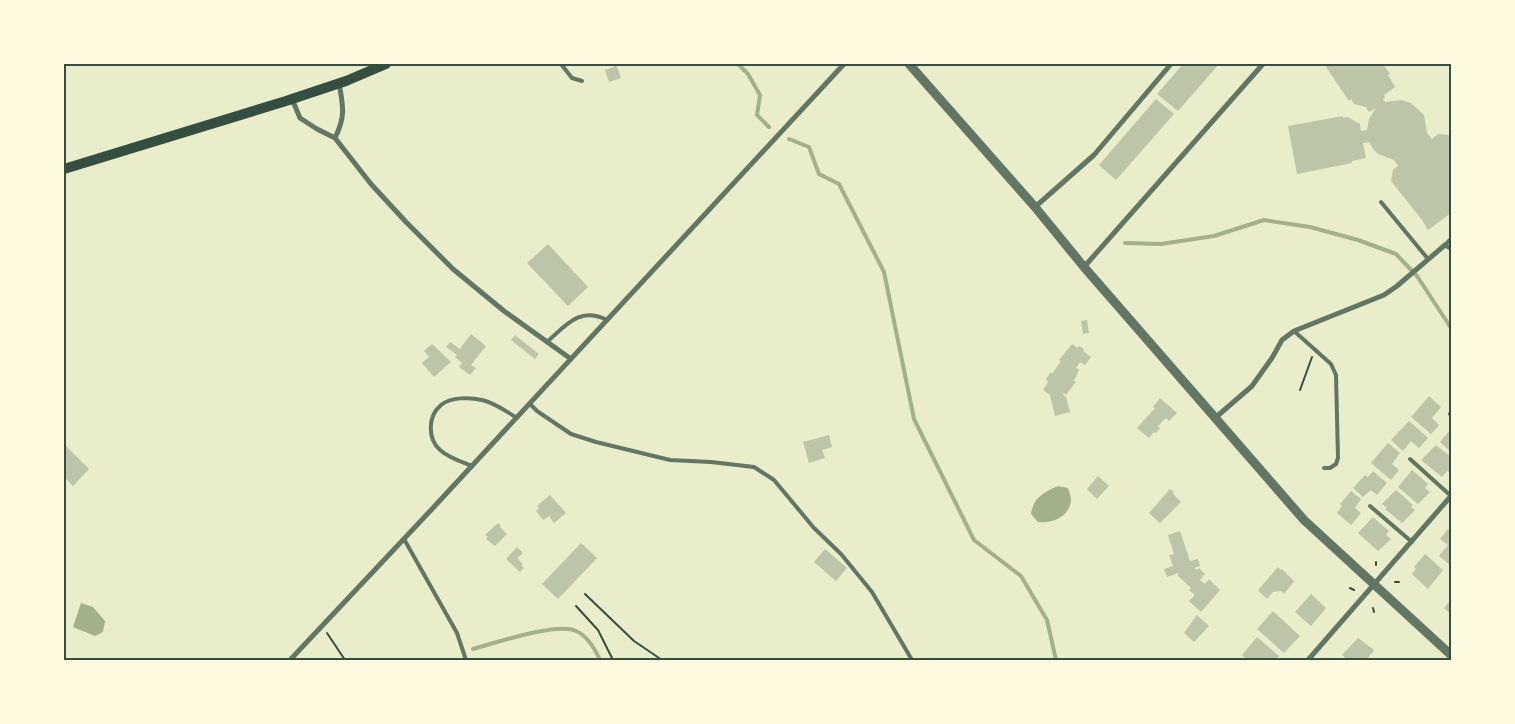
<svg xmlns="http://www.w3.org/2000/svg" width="1515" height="724" viewBox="0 0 1515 724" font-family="'Archivo Narrow',sans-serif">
  <rect width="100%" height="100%" fill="#e9edc9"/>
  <path fill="#a3b18a" d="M1058,486L1068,488C1069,492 1071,496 1071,500C1070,516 1053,524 1038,522L1031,514C1033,498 1044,492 1058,486Z
    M81,603L93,607L105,621L103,632L95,636L73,627Z"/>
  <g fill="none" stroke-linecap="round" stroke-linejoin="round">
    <path stroke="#a3b18a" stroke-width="4" d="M738,64L748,74L760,95L757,115L769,127
      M789,139L809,147L819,174L839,184L884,272L914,419L974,540L1021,576L1047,620L1056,660
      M1125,243L1161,244L1214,236L1264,220L1310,227L1358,240L1396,254L1417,276L1451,328
      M473,649C495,643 557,622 576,631C588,636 595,649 600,660"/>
  </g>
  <path fill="#bcc5a7" d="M613,64H616L621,78L609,82L605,70L614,67Z
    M1183,64H1219L1178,111L1157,94Z
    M1324,64H1383L1390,74L1388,75L1395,87L1384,95L1385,98L1383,99L1385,102L1401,100L1411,103L1424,115L1427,133L1432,139L1438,134L1448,135L1451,138V213L1428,230L1422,220L1391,181L1393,170L1398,166L1394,160L1378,154L1373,149L1369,142L1363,143L1366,158L1352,161V163L1297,174L1288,126L1343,116V118L1348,117L1360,124L1361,131L1367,130L1369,119L1376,108L1369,112L1366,107L1354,104L1351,99L1349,101Z
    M1156,99L1174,114L1116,180L1099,165Z
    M548,244L588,287L568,306L527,263Z
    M1087,320L1089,333L1083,334L1081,321Z
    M471,334L486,346L471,365L476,368L470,375L459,367L462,363L455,357L457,355L446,347L450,342L460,349Z
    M515,335L539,354L535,359L511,340Z
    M432,344L451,362L434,377L422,363L429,357L424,351Z
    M1072,344L1077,348L1079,346L1084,349L1083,351L1091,357L1085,365L1080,362L1076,368L1079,370L1074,381L1076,382L1066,395L1064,393L1063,395L1066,397L1070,412L1055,416L1050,395L1043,390L1048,382L1046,379L1051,372L1052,374L1061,361L1059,360Z
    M1429,396L1441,407L1432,418L1439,425L1431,434L1411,417Z
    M1160,398L1177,413L1169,421L1166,418L1158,426L1160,428L1156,433L1154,432L1149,438L1137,428L1155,408L1153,407Z
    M1409,421L1428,438L1419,448L1411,441L1403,451L1391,440Z
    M1451,429V452L1440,442Z
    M829,435L832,447L822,450L825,458L809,463L803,442Z
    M1388,443L1400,453L1392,464L1399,470L1391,480L1371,463Z
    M64,444L89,469L73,486L66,479L64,482Z
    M1436,445L1451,457V469L1449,472L1447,471L1442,477L1421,460Z
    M1412,470L1428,484L1425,488L1430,492L1418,504L1398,487Z
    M1373,471L1387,483L1377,495L1371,490L1363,497L1353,488L1365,475L1368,477Z
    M1098,476L1109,486L1097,499L1087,489Z
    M1170,489L1174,492L1173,494L1181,502L1160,523L1149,513Z
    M1396,490L1413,505L1411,507L1415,510L1402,523L1385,509L1387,508L1382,504Z
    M1351,491L1361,499L1355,508L1361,513L1351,525L1337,513L1342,506L1340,504Z
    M550,495L566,513L554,523L549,516L543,520L536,511L539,508L537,506Z
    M1373,517L1389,531L1386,535L1391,539L1378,551L1358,533Z
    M498,523L501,526L500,527L507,534L495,546L486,539L488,537L485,535Z
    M1448,529L1451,532V566L1439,556L1448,545L1440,539Z
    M1180,531L1190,561L1198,559L1200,566L1194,568L1197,570L1199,568L1205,574L1200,580L1205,584L1209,579L1220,590L1201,612L1189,601L1195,595L1189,590L1191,588L1178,576V573L1167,577L1164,569L1173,566L1169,555L1174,554L1168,535Z
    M581,543L597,558L558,599L542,584Z
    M517,547L523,553L517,558L523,564L521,565L524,568L520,572L506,559Z
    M825,549L847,568L836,581L814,562Z
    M1425,554L1443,570L1428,589L1412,574L1416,569L1414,567Z
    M1278,567L1281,570L1282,569L1294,581L1284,594L1281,591L1273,592L1267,599L1258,590Z
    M1311,594L1326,608L1311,626L1295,612Z
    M1451,600V614L1444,608Z
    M1273,611L1300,636L1284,653L1257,629Z
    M1197,615L1209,626L1194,642L1184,633Z
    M1257,637L1279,656L1275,660H1247L1242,655Z
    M1358,638L1374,650L1373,652L1366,660H1348L1342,655Z"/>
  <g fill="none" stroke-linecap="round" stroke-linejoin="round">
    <path stroke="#344e41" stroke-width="2" d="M1300,390L1312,357
      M1376,562V565
      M1395,582H1399
      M1350,588L1354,590
      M585,594L634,641L662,660
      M576,606L598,630L613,660
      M1373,608L1374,612
      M327,633L345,660
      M1415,659L1417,660"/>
    <path stroke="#617663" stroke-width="4" d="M561,64L572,78L582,81
      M1381,202L1428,259
      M1451,239L1445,245L1451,249
      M1294,331L1331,364L1336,375L1338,458L1336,464L1330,468H1324
      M547,342C566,325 580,306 607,320
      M530,404L537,411L571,434L596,442L670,460L711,462L754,467L774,480L814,528L841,554L872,592L912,660
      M1450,414L1451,415
      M1410,459L1451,496
      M472,466C462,462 449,458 440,450C428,439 427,417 441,405C451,397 470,397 482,400C495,403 506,411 517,418
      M1370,506L1412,542
      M404,539L457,633L466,660"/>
    <path stroke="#617663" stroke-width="5" d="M292,99L300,118L317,129L335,138L371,184L406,222L453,269L504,311L571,359
      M335,138C346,116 343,106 339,83
      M1035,207L1094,155L1171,64
      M1084,267L1263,64
      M1215,418L1252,386L1272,358L1282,340L1294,331L1384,295L1397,286L1445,245
      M290,660L432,509L844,64
      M1308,660L1451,496"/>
    <path stroke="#617663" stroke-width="9" d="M909,64L1035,207L1084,267L1304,520L1451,655"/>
    <path stroke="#344e41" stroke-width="10" d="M64,169L286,101L346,81L386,64"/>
  </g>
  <rect width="1515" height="724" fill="none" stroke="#fefae0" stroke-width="130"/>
  <rect x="65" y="65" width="1385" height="594" fill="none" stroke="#344e41" stroke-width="2"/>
</svg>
